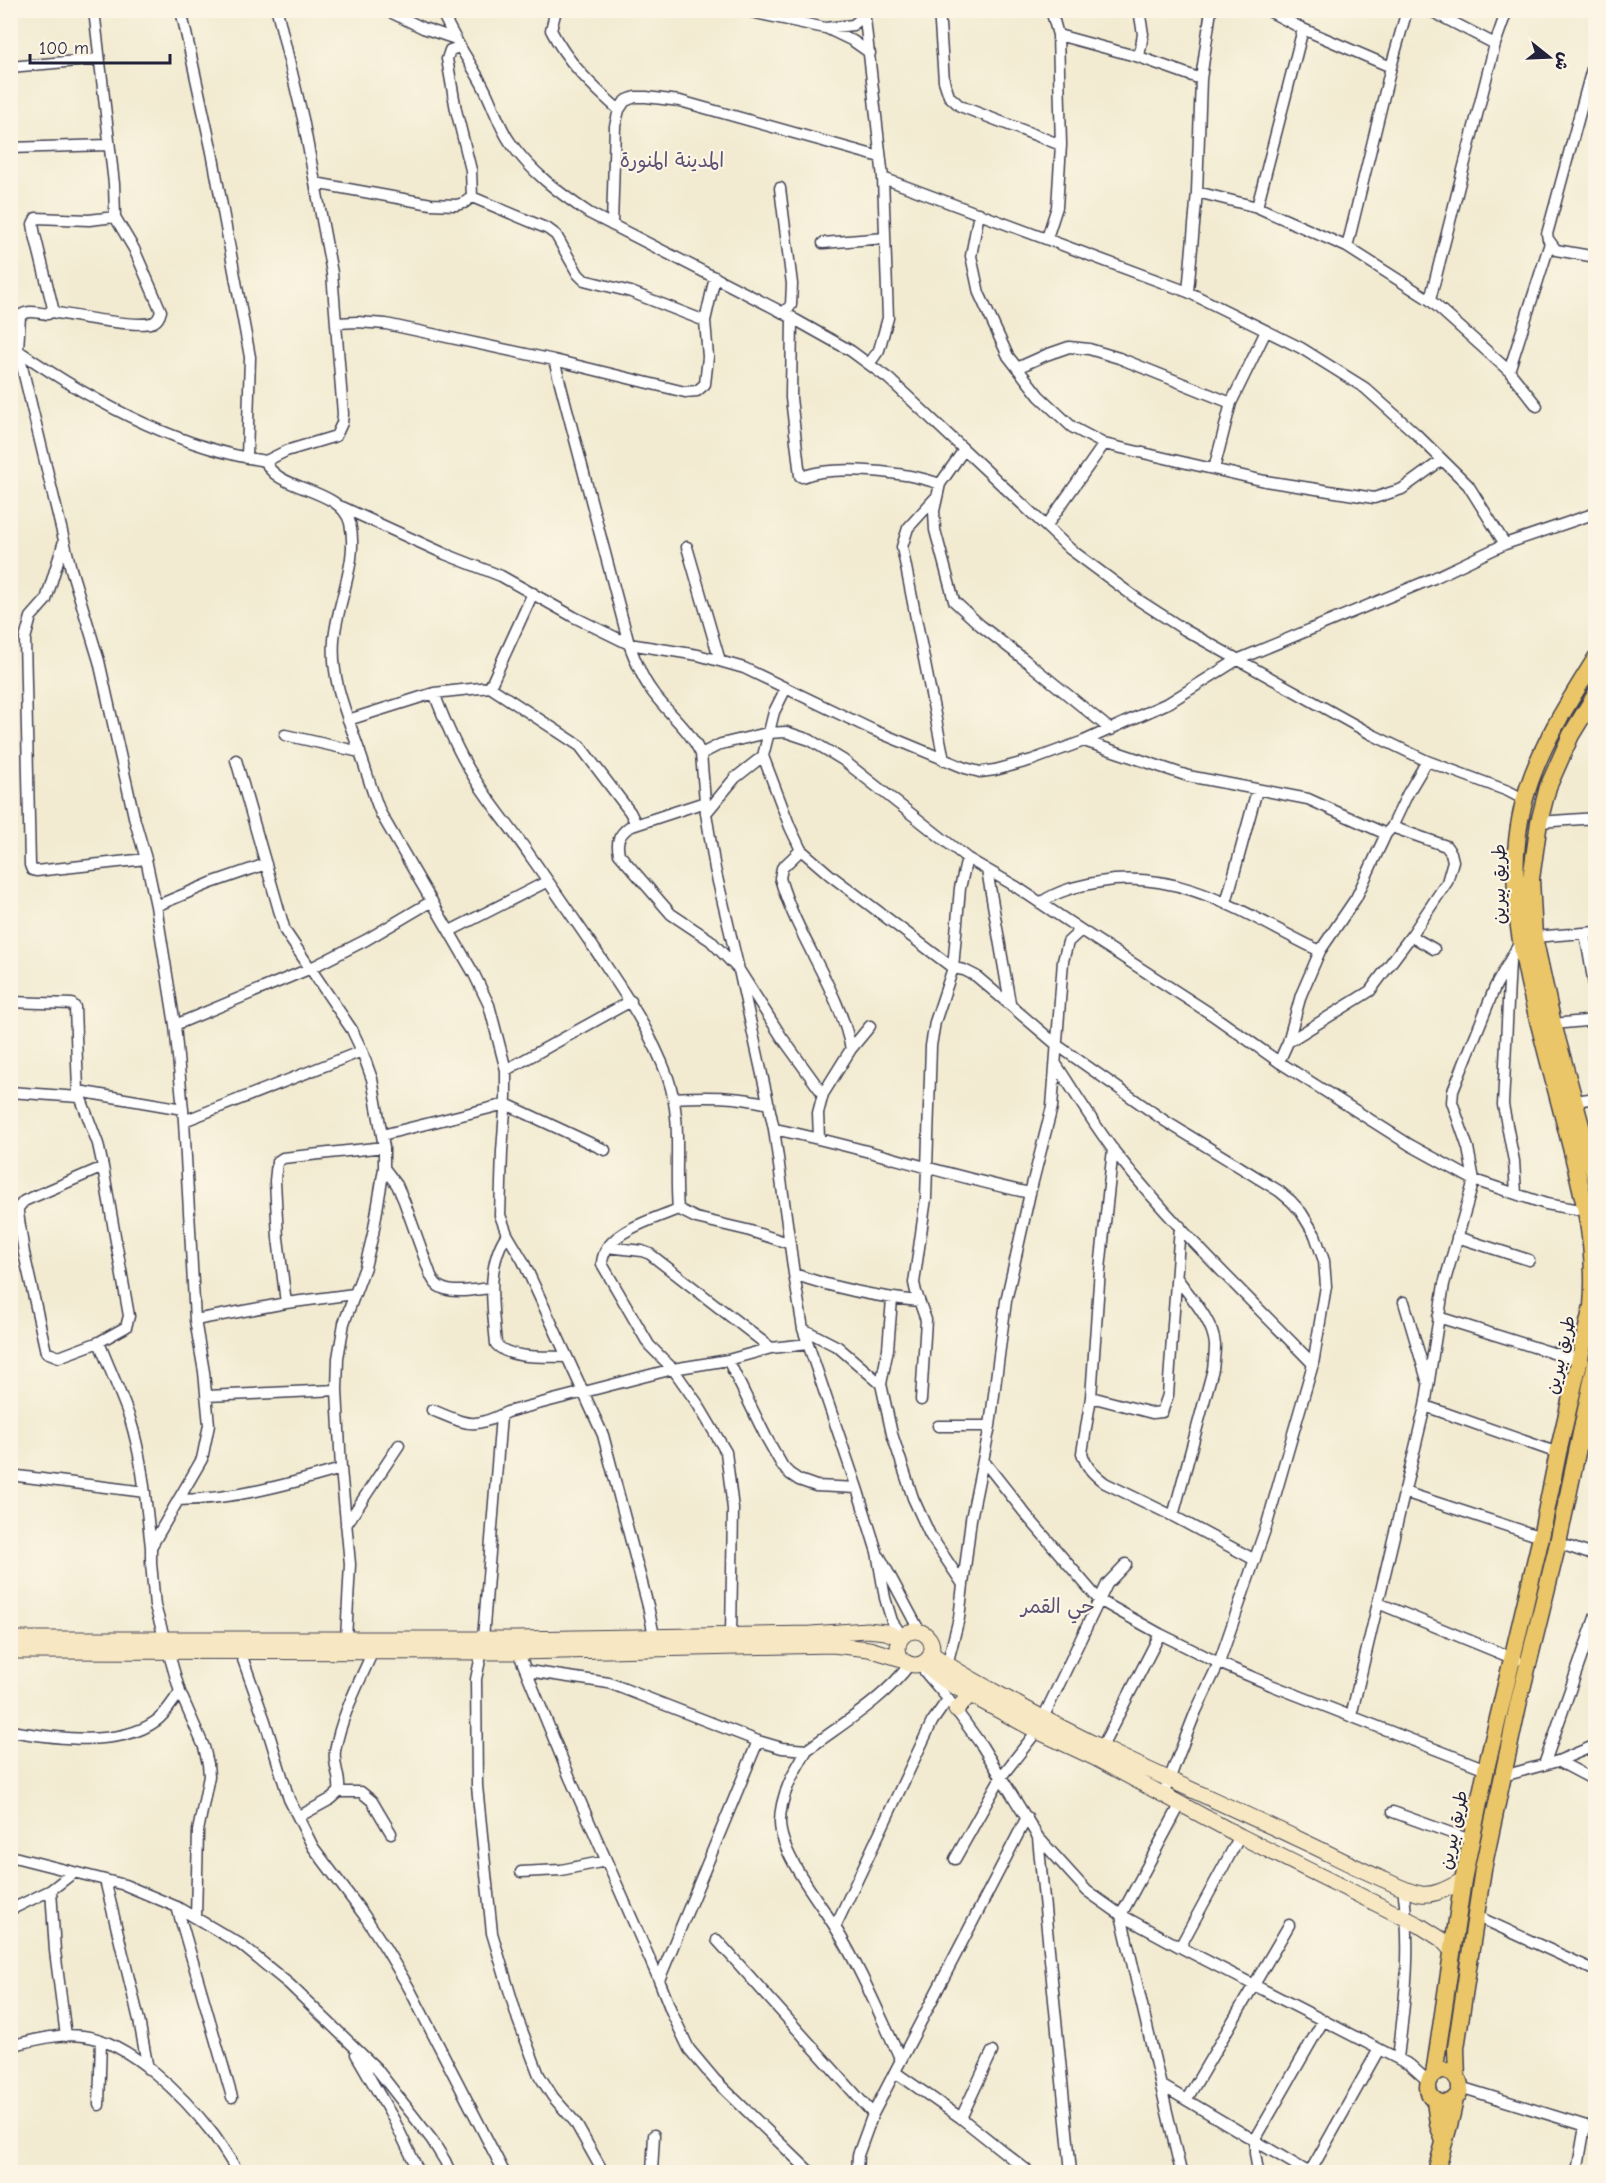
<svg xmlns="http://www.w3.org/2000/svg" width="1606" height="2183" viewBox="0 0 1606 2183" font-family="'Comic Neue','Playpen Sans Arabic',sans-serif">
  <rect width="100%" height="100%" fill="#fcf5e5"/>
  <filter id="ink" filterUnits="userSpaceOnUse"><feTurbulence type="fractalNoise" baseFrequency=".0167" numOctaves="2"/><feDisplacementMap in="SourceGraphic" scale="12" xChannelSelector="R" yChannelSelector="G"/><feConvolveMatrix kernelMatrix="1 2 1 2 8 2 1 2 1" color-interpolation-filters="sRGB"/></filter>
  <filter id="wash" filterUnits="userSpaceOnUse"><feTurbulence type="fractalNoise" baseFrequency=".008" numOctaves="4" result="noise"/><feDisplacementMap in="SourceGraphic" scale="24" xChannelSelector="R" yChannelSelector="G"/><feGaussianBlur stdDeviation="1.35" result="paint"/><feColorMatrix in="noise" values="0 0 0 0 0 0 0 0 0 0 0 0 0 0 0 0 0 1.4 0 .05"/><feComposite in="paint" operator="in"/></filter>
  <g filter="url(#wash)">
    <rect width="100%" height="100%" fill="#f2ebd1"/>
  </g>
  <g filter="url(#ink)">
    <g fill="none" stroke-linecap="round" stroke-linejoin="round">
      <g stroke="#414052" stroke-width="13">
        <path id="street" d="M94,10L114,184L115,217L89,220L36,218L33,224L35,235L53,308L48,314C38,313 28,309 20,316L18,350L71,569L99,661L135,821L146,859L156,906L175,1025L184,1121L195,1320L204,1372L209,1425L202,1459L151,1547V1563L155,1606L180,1692L204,1747L208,1764L209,1776L198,1831L196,1918
          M181,10L212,152L250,357L247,458
          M386,10L423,28L456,39
          M441,10C452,36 468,59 482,84C492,102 498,125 510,142C531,172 559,193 589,213L778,310L851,351L889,379L1070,549L1140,601L1185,630L1371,734L1427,761L1508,791L1525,800
          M556,10L551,30C567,62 592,86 619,110
          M742,10L825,28L853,25L864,16
          M864,10L883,178L888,318L879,350L869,364
          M939,10L944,81L949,96L960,106L1061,145
          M1267,10L1303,29L1391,67
          M1429,10L1495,44
          M828,29L853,41L870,53
          M1058,35L1139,57L1201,79
          M1596,54L1547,234L1548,239L1556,250L1596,257
          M1139,57L1143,34L1139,10
          M10,67L99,59
          M10,148L108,145
          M883,178L1188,292L1301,348L1365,388L1415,433L1468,485L1505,544
          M315,183L431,204L456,205L464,203L472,197L471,170L456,110L447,59L450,50L460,47
          M780,188L792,284L791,305L783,313
          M1197,192L1257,207L1347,247L1430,300L1509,371L1537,406
          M472,197L548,229L556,235L578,274L584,280L631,292L705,321L715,277
          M1257,207L1303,29
          M979,213L971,256L979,293L1008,356L1039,396L1072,427L1104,444L1265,481L1374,498L1402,489L1442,460
          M612,225L615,126L619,110L625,101L635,97H646L680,101L880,157
          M1047,238L1057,207L1061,145L1058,35L1051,10
          M823,243L885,238
          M1347,247L1391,67L1407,10
          M1188,292L1197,192L1201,79L1211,10
          M1430,300L1495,44L1507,10
          M52,312C70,315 139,329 154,322C158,320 160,315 161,311L134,249L115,217
          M792,317L791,398L800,476L802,477C835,464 907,472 940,484L963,451
          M337,323L357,322L386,324L554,360L685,392L697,391L705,384L708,357L705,321
          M16,349C88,399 177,448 266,461C274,491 341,487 350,523C359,561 337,602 334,640C331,681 346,712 359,750C367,772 372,793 381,814L474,974L489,1005L506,1070V1097L502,1151L500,1215L507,1234L523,1261L603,1435L648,1606L654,1636
          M554,360L629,644C635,659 640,674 649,687C665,712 688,726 701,754
          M1017,368L1046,355L1069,347L1089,349L1119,358L1231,403
          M1509,371L1550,243
          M266,461L286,451L336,436L342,423L343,414L332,273L303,119L277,10
          M1214,469L1231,403L1266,331
          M940,484L934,511L935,530L954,601L980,625L1025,660L1111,730
          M937,496L908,528L902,547L944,760
          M342,507L445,554L501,576L574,617L629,644L698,655L744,668L873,730L965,768L980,772L995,770L1032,760L1084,741L1170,702L1237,660L1434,578L1505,544L1596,513
          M1047,525L1104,444
          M64,541L46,600L31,617L25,639L30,865L32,870L36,871L146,859
          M687,547L720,661
          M533,593L490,687L434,693C445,722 458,753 475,779C492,806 513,830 531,857C553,888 574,919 596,951C623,991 651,1031 668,1078C683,1122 674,1163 678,1209L696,1218L747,1230L788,1243
          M490,687L580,746L630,812L636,824
          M348,720L434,693
          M285,735L360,752
          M1084,741L1188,776L1308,799L1386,834L1392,827L1408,793L1427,761
          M763,756L790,827L801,850L830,875L953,968
          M236,760L285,931L352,1030L362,1051L372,1079L384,1147V1168L373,1234L365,1267L344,1323L338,1358L337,1390L341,1469L350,1564L346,1639
          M705,802L629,827C619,835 616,841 619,854L671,914L710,940L739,970L774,1129L794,1274C834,1288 876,1297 919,1301
          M706,813L735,778L763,756L774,712L786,688
          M1539,822L1596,818
          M801,850L782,868L780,878C796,936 840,991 851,1049L823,1094L781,1036L739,970L715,869L706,813L701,754L721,744L767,733L786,732L810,740L843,760L967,858L1015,886L1081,930L1211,1014L1279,1062L1410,1145L1474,1180L1546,1204L1586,1211
          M987,870L1010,1003
          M1040,903C1059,890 1078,886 1100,882C1183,868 1249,917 1320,951
          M1226,903L1257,790
          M156,906L211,883L266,864
          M450,931L548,881
          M1585,933L1596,996
          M1411,936L1434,949
          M1534,937L1596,932
          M1510,961L1503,1105L1514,1161L1516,1194
          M953,968L960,888L967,858
          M10,1002L72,1004L75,1007L78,1091L98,1144L103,1167L129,1316L126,1327L99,1342C109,1368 121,1393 130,1419C143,1460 146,1505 151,1547
          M1553,1024L1596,1020
          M175,1025L309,969L366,940L432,901
          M1288,1042L1370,991L1411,936L1447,882L1453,861L1451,853L1446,846L1392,827
          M851,1049L870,1026
          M1279,1062L1288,1042L1301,995L1320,951L1356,898L1386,834
          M1056,1064C1075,1093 1093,1123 1114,1151C1174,1227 1245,1294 1313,1364
          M506,1070L631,1001
          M78,1091L183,1109
          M10,1092L79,1097
          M673,1098C707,1096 737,1096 769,1104
          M1575,1101L1596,1098
          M184,1121L362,1051
          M774,1129C860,1146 944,1175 1030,1193
          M382,1135L506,1104L605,1150
          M819,1138L818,1113L823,1094
          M1113,1149L1100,1269L1091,1397L1082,1453C1086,1467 1093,1474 1105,1483L1173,1516L1255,1560
          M384,1168L397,1185L404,1201L431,1276C433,1280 436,1285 440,1287C453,1295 477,1289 491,1288
          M678,1209C653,1220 603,1232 602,1264L649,1345L673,1369L697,1403L726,1452L733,1509L731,1635
          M507,1234C485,1266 493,1308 496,1344C509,1360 548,1356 567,1357
          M1457,1237L1529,1260
          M607,1247L642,1251L650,1254L771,1348
          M794,1274L803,1329L857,1488L877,1552L885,1598L892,1621L902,1636
          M1404,1302L1427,1380
          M286,1303L278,1238L275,1181L277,1162L283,1158L384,1147
          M1438,1317L1556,1354L1581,1359
          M195,1320L286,1303L354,1294
          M803,1329L838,1347L881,1384L892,1434L913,1498L930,1535L962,1583
          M99,1342L59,1357L46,1352L24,1253L18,1213V1208L24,1201L103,1167
          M728,1360L766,1437L783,1467L790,1474L799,1480L816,1486L857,1488
          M881,1384L888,1349L892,1299
          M206,1396L337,1390
          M1091,1397L1152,1413L1162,1412L1168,1395L1180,1226
          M921,1400L926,1320L916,1292L914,1283L926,1198L931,1046L935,1022L953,968L964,970L976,976L1057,1045L1165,1121L1279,1191L1291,1201L1301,1212L1315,1235L1324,1261L1326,1286L1313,1364L1267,1524L1219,1663L1196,1711L1163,1795
          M1425,1406L1558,1453
          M432,1410C467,1424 472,1430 507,1412L673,1369L728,1360L771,1348L808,1344
          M501,1416L482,1651L476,1679L477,1786L492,1933L518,2020L539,2075L553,2097L575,2122L603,2172
          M938,1426H990
          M983,1460L1027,1516L1099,1600L1160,1634L1219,1663L1271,1685L1486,1769
          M10,1475L145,1492
          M1404,1492L1541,1537
          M178,1500C235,1499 286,1485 341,1469
          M1173,1516L1213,1369C1214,1361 1215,1352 1215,1345C1213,1320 1190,1297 1177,1278
          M346,1525L399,1445
          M1558,1543L1596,1556
          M880,1557L920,1632
          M1378,1603L1517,1660
          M517,1649L570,1778L659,1980L672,2013L689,2049L715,2080L810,2172
          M240,1651L265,1721L289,1799L313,1847L364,1915L386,1949L409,1988L504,2172
          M947,1665L959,1618L971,1519L990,1426L1006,1301L1030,1193L1052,1107L1063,961L1068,942L1081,930
          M528,1671L609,1683L758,1741L782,1748L807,1750C843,1723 883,1700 910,1664
          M925,1672L948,1699L982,1746L1038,1837L1087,1891L1121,1915L1180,1947L1410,2065L1429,2082
          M1351,1716L1425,1406L1444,1284L1474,1180L1468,1148L1452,1102L1453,1091L1495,987L1520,942
          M1043,1718L1107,1584L1126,1564
          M10,1731C53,1738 119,1748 156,1721C166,1714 173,1701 180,1692
          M1102,1747L1160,1634
          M807,1750C794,1771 780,1796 780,1822C780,1854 819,1901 835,1927C861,1969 880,2016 901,2060
          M1558,1761L1596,1781
          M1544,1765L1596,1615
          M1503,1776L1558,1761L1596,1745
          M339,1792H361L372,1801L391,1833
          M1180,1805L1121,1915L1181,2172
          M1393,1812L1473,1841
          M298,1817L331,1799L339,1792C341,1778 333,1765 335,1751C341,1716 359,1683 373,1651
          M1038,1838L1071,2172
          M10,1856L125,1885L177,1907L240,1944L289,1984L376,2068L432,2140L445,2161L450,2172
          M955,1859L1001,1777L1037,1731
          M521,1872L561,1870L606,1861
          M105,1880L139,2020L148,2069
          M51,1890L55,1951L66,2036
          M177,1907L232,2097
          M10,1910L51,1890L73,1873
          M1474,1915L1596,1971
          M835,1927L932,1722L948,1699
          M717,1940L873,2114
          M1180,1947L1240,1836
          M659,1980L758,1741
          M10,2046C34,2040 59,2033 83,2036C130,2041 185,2098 213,2134C222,2146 230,2160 238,2172
          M356,2054L394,2120L419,2172
          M1398,2058C1405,1998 1412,1949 1403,1888
          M895,2072L961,2118L1029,2172
          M1161,2085L1308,2172
          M1460,2087L1596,2129
          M1187,2099L1289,1925
          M99,2105L101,2040
          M961,2118L992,2052
          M652,2172L654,2135
          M857,2172L858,2155L873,2114L1027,1817
          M1258,2172L1255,2153V2140L1323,2021
          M1310,2172L1379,2049
          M1577,2172L1585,2126"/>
      </g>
      <g stroke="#414052" stroke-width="17">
        <path id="secondary" d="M898 1648a17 17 0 1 1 34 0a17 17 0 1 1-34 0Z
          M10,1639H515L811,1634L867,1630L886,1632L900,1638
          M10,1651L518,1652L832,1645L869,1649L902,1659
          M931,1653C958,1673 988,1688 1017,1704C1108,1754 1203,1794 1296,1838C1327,1852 1356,1868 1387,1881C1397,1886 1409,1892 1421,1894C1436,1896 1450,1887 1463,1880
          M923,1663L938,1676L961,1690L1037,1731L1095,1758L1240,1836L1419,1925L1441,1939L1452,1951
          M956,1710L970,1695"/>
      </g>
      <g stroke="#414052" stroke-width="19">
        <path id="primary" d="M1596,694L1571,735L1548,787L1539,822L1531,879L1534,937L1553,1024L1596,1180
          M1428 2087a16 16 0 1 1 32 0a16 16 0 1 1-32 0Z
          M1434,2074L1463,1880L1486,1769L1541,1537L1558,1453L1592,1306C1595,1273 1592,1243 1586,1211C1574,1154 1558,1099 1544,1043C1522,960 1501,872 1528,788C1543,741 1570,700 1596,658
          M1457,2079L1456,2048L1483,1869L1518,1705L1558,1543L1596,1362
          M1435,2101L1438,2124L1444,2141
          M1436,2172C1442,2147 1451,2124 1455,2098"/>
      </g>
      <use href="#street" stroke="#fff" stroke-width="10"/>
      <use href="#secondary" stroke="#f7e8c3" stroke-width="15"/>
      <use href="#primary" stroke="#eac669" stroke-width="16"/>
    </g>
  </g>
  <g text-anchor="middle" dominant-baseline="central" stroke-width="4.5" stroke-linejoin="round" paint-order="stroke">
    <g font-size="18" fill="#22223b" stroke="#fcf5e5">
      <text transform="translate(1499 884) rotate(-90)">طريق بيرين</text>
      <text transform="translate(1561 1355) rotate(-77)">طريق بيرين</text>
      <text transform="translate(1454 1830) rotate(-78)">طريق بيرين</text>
    </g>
    <g font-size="20" fill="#585174" stroke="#fcf5e5">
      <text x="672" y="160">المدينة المنورة</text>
      <text x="1058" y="1606">حي القمر</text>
    </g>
  </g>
  <rect width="1606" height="2183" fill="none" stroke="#fcf5e5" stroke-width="36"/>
  <g transform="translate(1549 57) rotate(108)" stroke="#fcf5e5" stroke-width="4.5" paint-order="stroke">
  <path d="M0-4.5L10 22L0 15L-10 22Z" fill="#22223b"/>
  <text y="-9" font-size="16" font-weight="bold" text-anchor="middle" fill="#22223b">ش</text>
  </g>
  <path d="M30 54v9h140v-9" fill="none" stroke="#22223b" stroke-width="3"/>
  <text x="39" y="54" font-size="18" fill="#22223b" stroke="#fcf5e5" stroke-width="4.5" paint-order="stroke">100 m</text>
</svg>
